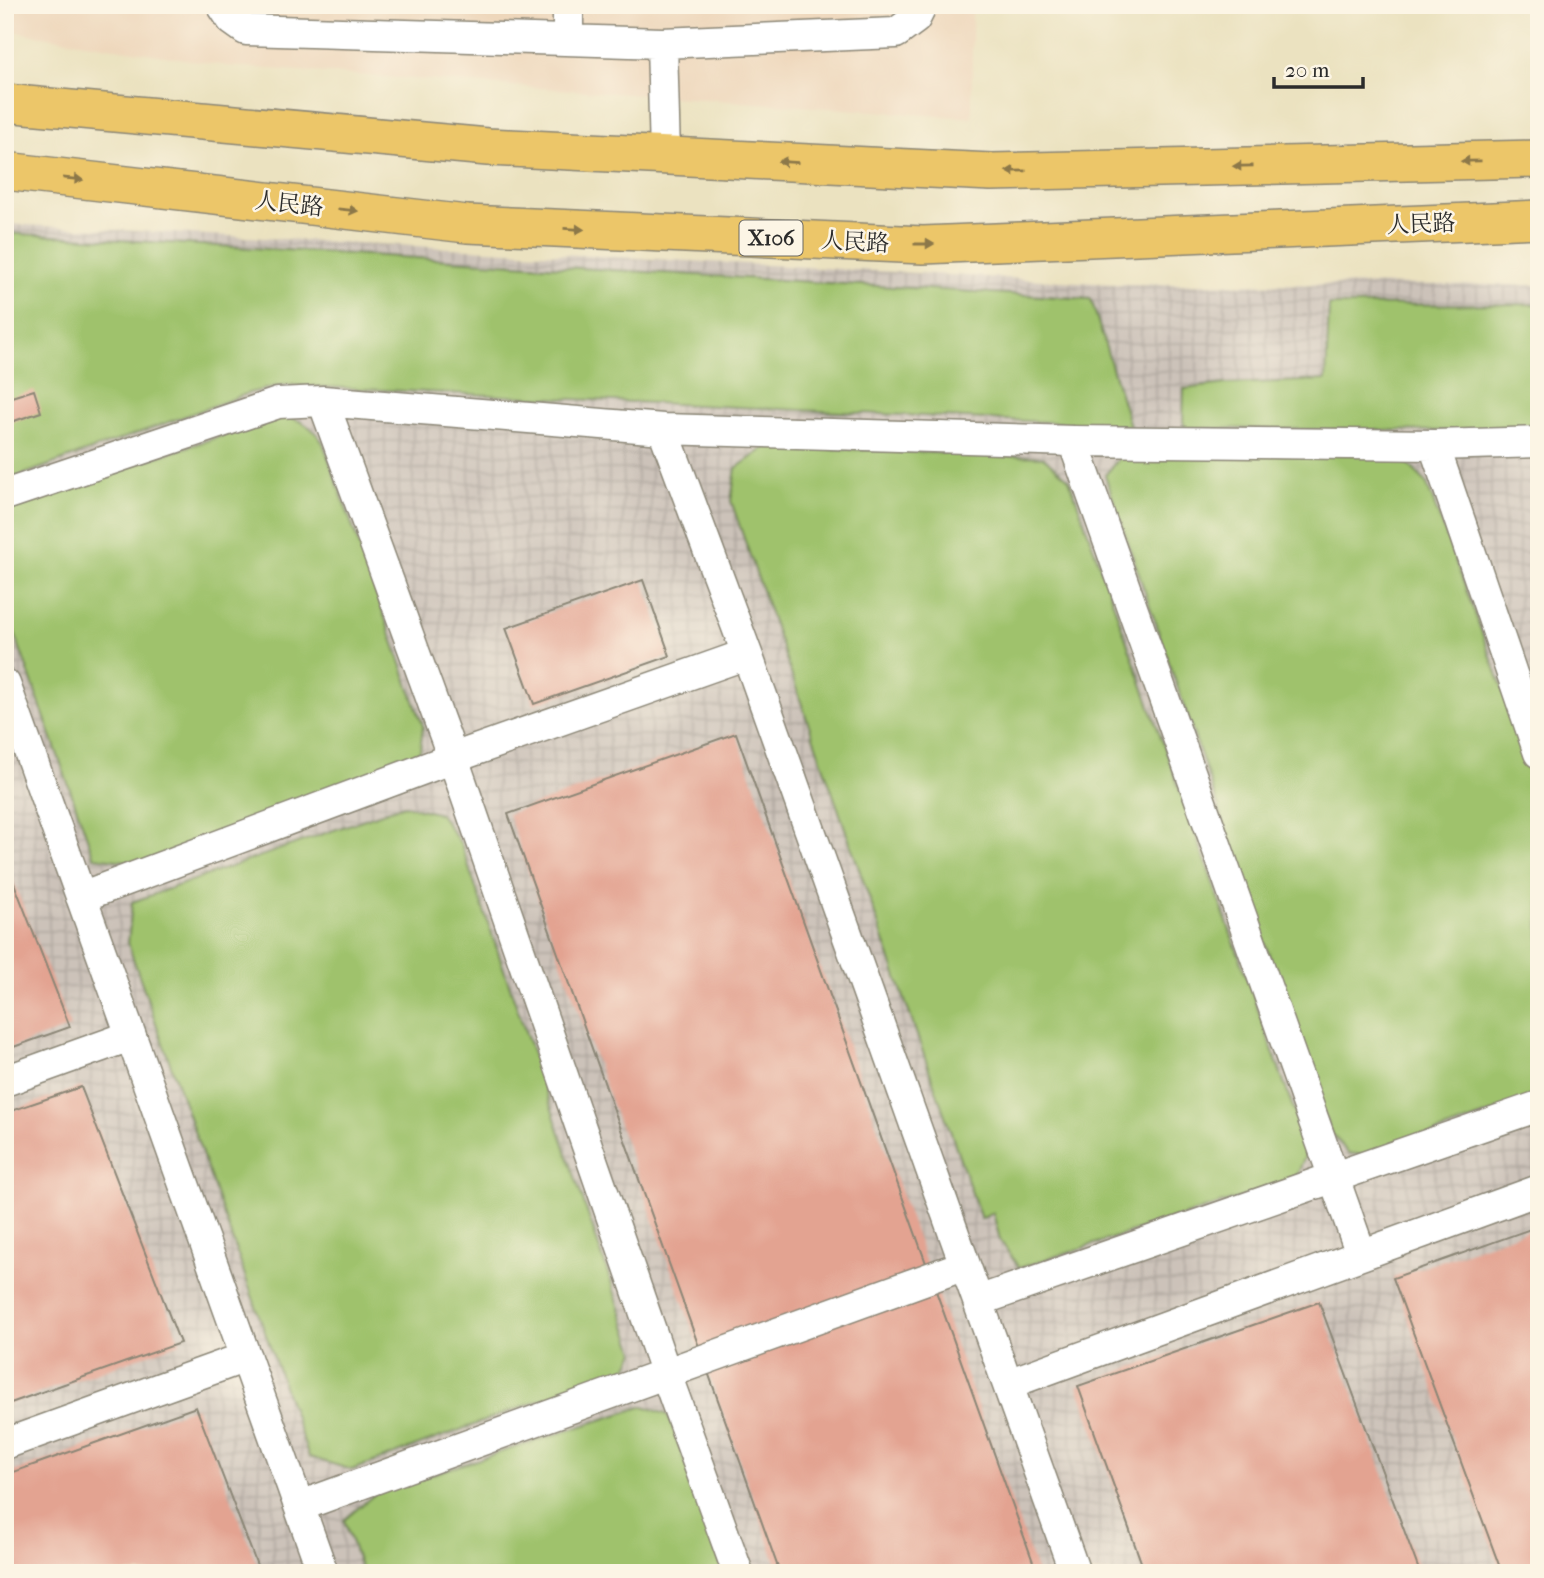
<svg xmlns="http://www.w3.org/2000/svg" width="1544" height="1578" viewBox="0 0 1544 1578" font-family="'IM FELL French Canon','Noto Serif SC',serif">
  <defs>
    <pattern id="industrial-grid" width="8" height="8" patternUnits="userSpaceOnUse" patternTransform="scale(1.75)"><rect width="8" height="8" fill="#ccc2b9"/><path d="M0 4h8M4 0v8" fill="none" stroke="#afa79f"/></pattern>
  </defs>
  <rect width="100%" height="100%" fill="#fcf5e5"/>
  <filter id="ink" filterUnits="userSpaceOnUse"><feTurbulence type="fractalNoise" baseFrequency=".0143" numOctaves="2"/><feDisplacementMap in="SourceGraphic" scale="14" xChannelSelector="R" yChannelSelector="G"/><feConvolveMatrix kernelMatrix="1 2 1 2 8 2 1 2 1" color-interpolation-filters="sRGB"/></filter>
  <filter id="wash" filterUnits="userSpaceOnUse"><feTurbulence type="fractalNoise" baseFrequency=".00686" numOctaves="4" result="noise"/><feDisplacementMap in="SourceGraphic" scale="28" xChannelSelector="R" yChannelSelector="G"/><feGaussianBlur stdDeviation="1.57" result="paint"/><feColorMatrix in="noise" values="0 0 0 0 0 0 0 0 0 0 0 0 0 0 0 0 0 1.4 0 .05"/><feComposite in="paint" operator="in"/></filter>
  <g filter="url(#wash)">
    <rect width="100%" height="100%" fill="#ebe2c0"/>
    <path fill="#eed7bb" d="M5,5H972V118L227,66L5,30Z"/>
    <path fill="url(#industrial-grid)" d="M5,224L1116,284L1539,285V1573H5Z"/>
    <path fill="#9fc26c" stroke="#65764c" stroke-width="2" d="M5,233L1091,299L1130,426L283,385L249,393L5,481Z
      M1539,304V432L1185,428L1183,421L1184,389L1225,384L1326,380L1329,305Z
      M284,416C302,420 313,427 323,443L423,726L420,751L377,776L141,863L94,857L5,606V505Z
      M768,446L1043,457L1069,479L1308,1150L1295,1180L1019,1268L1000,1240L993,1213L981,1219L731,501L736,468Z
      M1397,453L1426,482L1539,787V1096L1371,1156L1348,1153L1329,1130L1105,475L1123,454Z
      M404,805L440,814L461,844L635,1352L627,1368L352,1470L309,1457L128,944L132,902Z
      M644,1406L668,1415L724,1573H362L344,1520L377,1492Z"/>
    <g id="blocks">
      <path fill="#e3a391" d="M34,390L41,412L5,424V399Z
        M643,580L670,656L534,704L506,628Z
        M736,733L1037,1573H780L508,814Z
        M5,860L70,1027L5,1050Z
        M81,1087L180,1343L5,1405V1113Z
        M1539,1226V1573H1502L1393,1278Z
        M1319,1302L1420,1573H1145L1078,1386Z
        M196,1407L260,1573H5V1475Z"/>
    </g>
  </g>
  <g filter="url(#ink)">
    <use href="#blocks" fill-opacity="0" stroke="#8b8676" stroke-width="2"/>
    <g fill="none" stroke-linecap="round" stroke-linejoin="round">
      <g stroke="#8b8676" stroke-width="33">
        <path id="minor" d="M222,5L232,20L246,30L662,43L665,156
          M568,40V5
          M662,43L896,33L915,19L922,5
          M323,401L453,758L666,1374L738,1573
          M663,429L747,654L1075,1573
          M1073,441L1361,1254
          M1434,445L1539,753
          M5,495L278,403L323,401L663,429L1073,441L1434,445L1539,442
          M5,684L323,1573
          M81,897L453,758L747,654
          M5,1081L130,1036
          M978,1301L1539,1106
          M1008,1384L1539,1190
          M5,1444L246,1357
          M300,1506L965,1265"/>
      </g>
      <g stroke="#8b8676" stroke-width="40">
        <path id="major" d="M5,103L488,147L991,172L1539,159
          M5,171L467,224L923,245L1539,219"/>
      </g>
      <use href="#minor" stroke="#fff" stroke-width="30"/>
      <use href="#major" stroke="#ecc669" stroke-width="37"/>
    </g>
    <defs><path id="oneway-solid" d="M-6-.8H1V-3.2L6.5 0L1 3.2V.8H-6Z" transform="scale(1.75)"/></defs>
    <g fill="#8c784a">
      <use href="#oneway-solid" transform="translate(1471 161) rotate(179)"/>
      <use href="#oneway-solid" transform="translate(788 162) rotate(-177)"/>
      <use href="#oneway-solid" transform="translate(1243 166) rotate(179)"/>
      <use href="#oneway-solid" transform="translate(1016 171) rotate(179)"/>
      <use href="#oneway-solid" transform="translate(73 179) rotate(6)"/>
      <use href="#oneway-solid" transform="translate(348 210) rotate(6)"/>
      <use href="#oneway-solid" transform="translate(574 229) rotate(3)"/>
      <use href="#oneway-solid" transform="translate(924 244)"/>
    </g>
  </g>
  <g text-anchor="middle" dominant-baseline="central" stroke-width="5" stroke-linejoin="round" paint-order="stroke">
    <rect fill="#fcf5e5" stroke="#6a6863" stroke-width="2" x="739.5" y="220.5" width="63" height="35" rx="5"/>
    <g font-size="21" font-weight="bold" fill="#2b2b2b">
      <text x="771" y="238">X106</text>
    </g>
    <g font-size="23" fill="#2b2b2b" stroke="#fcf5e5">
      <text transform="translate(289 204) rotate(6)">人民路</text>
      <text transform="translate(1421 224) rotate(-2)">人民路</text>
      <text transform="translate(855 242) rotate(3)">人民路</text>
    </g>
  </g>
  <rect width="1544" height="1578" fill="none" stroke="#fcf5e5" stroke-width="28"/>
  <path d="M1274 77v10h89v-10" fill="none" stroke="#2b2b2b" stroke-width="3.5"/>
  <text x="1285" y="77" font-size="21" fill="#2b2b2b" stroke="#fcf5e5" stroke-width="5" paint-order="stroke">20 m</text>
</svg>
